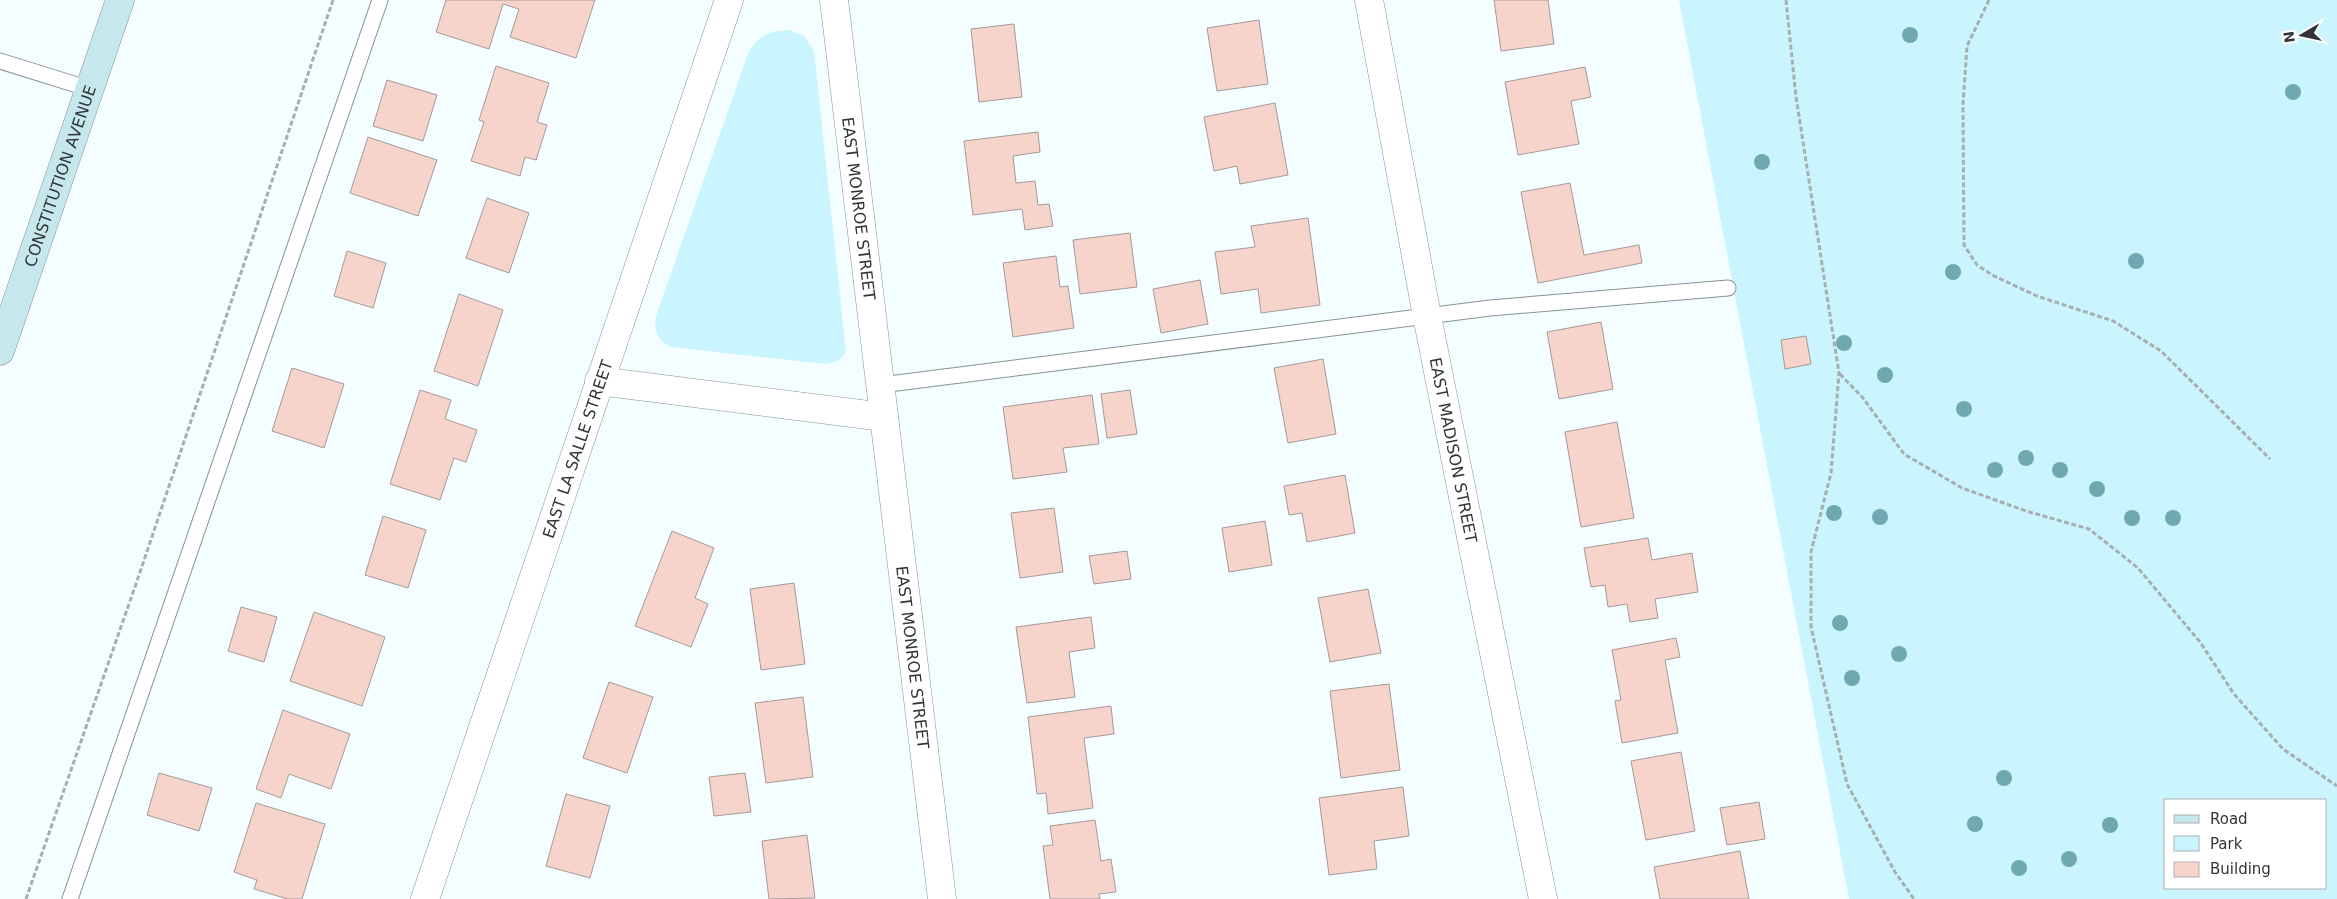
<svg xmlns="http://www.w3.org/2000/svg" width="2337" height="899" viewBox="0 0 2337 899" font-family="'DejaVu Sans',sans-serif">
  <rect width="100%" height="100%" fill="#f4fdff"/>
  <path fill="#caf5fe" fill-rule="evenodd" d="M1679,0H2337V899H1849ZM2166,800H2326V888H2166Z
    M789,30L804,36L814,51L846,352L838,361L827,364L671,347C657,340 654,331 656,316L749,51C761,34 768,32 789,30Z"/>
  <path fill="#f6d4cb" stroke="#a49a97" d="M446,0H595L576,58L510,37L519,9L503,4L489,49L436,32Z
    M1494,0H1548L1554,44L1501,51Z
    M1259,20L1268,84L1217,91L1207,28Z
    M1014,24L1022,97L979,102L971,29Z
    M496,66L549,83L537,122L547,125L536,160L525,157L520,176L471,161L484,122L479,120Z
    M1585,67L1591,97L1571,101L1579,144L1518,155L1505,82Z
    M387,80L437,95L423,141L373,126Z
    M1275,103L1288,175L1240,184L1237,166L1214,171L1204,117Z
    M1038,132L1040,152L1013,156L1016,183L1035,181L1038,205L1049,204L1053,226L1025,230L1022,209L973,215L964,141Z
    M368,137L437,160L418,216L350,193Z
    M1570,183L1584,255L1639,245L1642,263L1538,283L1521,192Z
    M487,198L529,213L509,273L466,258Z
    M1308,218L1320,305L1261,313L1258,289L1221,294L1215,252L1255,247L1251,226Z
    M1130,233L1137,287L1080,294L1073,240Z
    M347,251L386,263L373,308L334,296Z
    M1056,256L1060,287L1068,286L1074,328L1013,337L1003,263Z
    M1200,280L1208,324L1161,333L1153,289Z
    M459,294L503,310L478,386L434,371Z
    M1601,322L1613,389L1559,399L1547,332Z
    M1806,336L1811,364L1785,369L1781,340Z
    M1323,359L1336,434L1288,443L1274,368Z
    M292,368L344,384L324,448L272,431Z
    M420,390L451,400L445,419L477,430L466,462L454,458L440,500L390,484Z
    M1130,390L1137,434L1107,438L1101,394Z
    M1092,395L1099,444L1063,448L1067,472L1013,479L1003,407Z
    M1617,422L1634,518L1581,527L1565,432Z
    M1345,475L1355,533L1307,542L1302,513L1289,515L1284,486Z
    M1054,508L1063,572L1020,578L1011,513Z
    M383,516L426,530L408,588L365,575Z
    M1265,521L1272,565L1229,572L1222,528Z
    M672,531L714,548L695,598L708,604L691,647L635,626Z
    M1648,538L1652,560L1692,553L1698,592L1655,599L1658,618L1630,622L1627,604L1608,607L1605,585L1591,587L1584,548Z
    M1127,551L1131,579L1094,584L1089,556Z
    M794,583L805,664L761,670L750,589Z
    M1368,589L1381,653L1330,662L1318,598Z
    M241,607L277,617L264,662L228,651Z
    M314,612L385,637L362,706L290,681Z
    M1091,617L1095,648L1069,652L1075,697L1027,703L1016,627Z
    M1676,638L1680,657L1665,660L1678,733L1622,743L1615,701L1621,700L1612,650Z
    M609,682L653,697L627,773L583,758Z
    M1389,684L1400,770L1341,778L1330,691Z
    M803,697L813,777L766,783L755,703Z
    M1111,706L1114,734L1084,738L1093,808L1048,814L1046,793L1037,794L1028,717Z
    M283,710L350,734L331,789L289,774L281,798L256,789Z
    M1681,752L1695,831L1646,840L1631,761Z
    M159,773L212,788L199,831L147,815Z
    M745,773L751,812L714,816L709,777Z
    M1403,787L1409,836L1374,841L1377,869L1329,875L1319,798Z
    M566,794L610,806L590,878L546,866Z
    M1759,802L1765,839L1727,845L1720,808Z
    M256,803L325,824L302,899H288L254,889L257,880L234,872Z
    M1095,820L1101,861L1111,859L1116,892L1099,894L1100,899H1050L1043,846L1053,845L1050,826Z
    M807,835L815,898L769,899L762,841Z
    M1740,851L1749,899H1660L1654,867Z"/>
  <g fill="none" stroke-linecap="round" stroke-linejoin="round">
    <g stroke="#889395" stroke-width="17">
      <path id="service" d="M0,61L90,89
        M881,385L1490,308L1728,288
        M70,899L380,0"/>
    </g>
    <g stroke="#889395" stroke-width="29">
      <g id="minor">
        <path id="s1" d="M834,0L942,899"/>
        <path id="s2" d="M1369,0L1427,316L1543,899"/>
        <path d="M599,381L884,417"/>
        <path id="s3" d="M425,899L729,0"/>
      </g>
    </g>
    <g stroke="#889395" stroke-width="29">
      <g id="secondary">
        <path id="s4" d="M0,351L120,0"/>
      </g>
    </g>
    <path stroke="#a7aeb0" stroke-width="3" stroke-dasharray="5 2.5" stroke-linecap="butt" d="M1786,0L1796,97L1839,373L1831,473L1811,552V627L1847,784L1895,872L1914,899
      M1989,0L1967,46L1963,105L1964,245L1977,265L1994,276L2037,296L2113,321L2161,351L2270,459
      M1840,374L1863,398L1904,454L1962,488L2026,511L2089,529L2138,568L2200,642L2234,694L2283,749L2337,786
      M26,899L137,581L333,0"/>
    <use href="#service" stroke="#fff" stroke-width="15"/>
    <use href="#minor" stroke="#fff" stroke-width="28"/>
    <use href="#secondary" stroke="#c6e8ed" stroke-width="28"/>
  </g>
  <g fill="#6fa8b0">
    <circle cx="1910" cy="35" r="8"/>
    <circle cx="2293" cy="92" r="8"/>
    <circle cx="1762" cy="162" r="8"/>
    <circle cx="2136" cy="261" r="8"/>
    <circle cx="1953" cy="272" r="8"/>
    <circle cx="1844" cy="343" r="8"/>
    <circle cx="1885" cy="375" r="8"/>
    <circle cx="1964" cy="409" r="8"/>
    <circle cx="2026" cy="458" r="8"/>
    <circle cx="1995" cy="470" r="8"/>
    <circle cx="2060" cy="470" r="8"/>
    <circle cx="2097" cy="489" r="8"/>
    <circle cx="1834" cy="513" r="8"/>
    <circle cx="1880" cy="517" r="8"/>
    <circle cx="2132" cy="518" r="8"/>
    <circle cx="2173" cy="518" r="8"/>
    <circle cx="1840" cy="623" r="8"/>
    <circle cx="1899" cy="654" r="8"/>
    <circle cx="1852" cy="678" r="8"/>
    <circle cx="2004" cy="778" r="8"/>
    <circle cx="1975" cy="824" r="8"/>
    <circle cx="2110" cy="825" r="8"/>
    <circle cx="2069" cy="859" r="8"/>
    <circle cx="2019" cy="868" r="8"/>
  </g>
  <g text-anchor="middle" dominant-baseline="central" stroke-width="4" stroke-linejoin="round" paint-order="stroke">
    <g font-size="16" fill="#313536" stroke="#fff">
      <text stroke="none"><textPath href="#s4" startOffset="185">CONSTITUTION AVENUE</textPath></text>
      <text stroke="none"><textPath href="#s1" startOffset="210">EAST MONROE STREET</textPath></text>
      <text stroke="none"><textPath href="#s3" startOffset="475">EAST LA SALLE STREET</textPath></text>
      <text stroke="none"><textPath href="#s2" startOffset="458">EAST MADISON STREET</textPath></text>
      <text stroke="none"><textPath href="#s1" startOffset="662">EAST MONROE STREET</textPath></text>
    </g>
  </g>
  <rect x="2164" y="799" width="162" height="90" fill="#ffffff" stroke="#adaeaf"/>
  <rect x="2174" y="815" width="25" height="8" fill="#c6e8ed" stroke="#adaeaf"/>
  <text x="2210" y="824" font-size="15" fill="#313536">Road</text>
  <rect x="2174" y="836" width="25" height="15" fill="#caf5fe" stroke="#adaeaf"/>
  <text x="2210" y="849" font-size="15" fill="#313536">Park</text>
  <rect x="2174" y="862" width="25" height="15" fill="#f6d4cb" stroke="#adaeaf"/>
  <text x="2210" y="874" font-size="15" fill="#313536">Building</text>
  <g transform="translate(2302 35) rotate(261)" stroke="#ffffff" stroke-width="4" paint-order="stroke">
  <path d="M0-4L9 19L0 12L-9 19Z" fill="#313536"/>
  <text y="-8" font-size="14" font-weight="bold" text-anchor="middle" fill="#313536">N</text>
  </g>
</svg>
